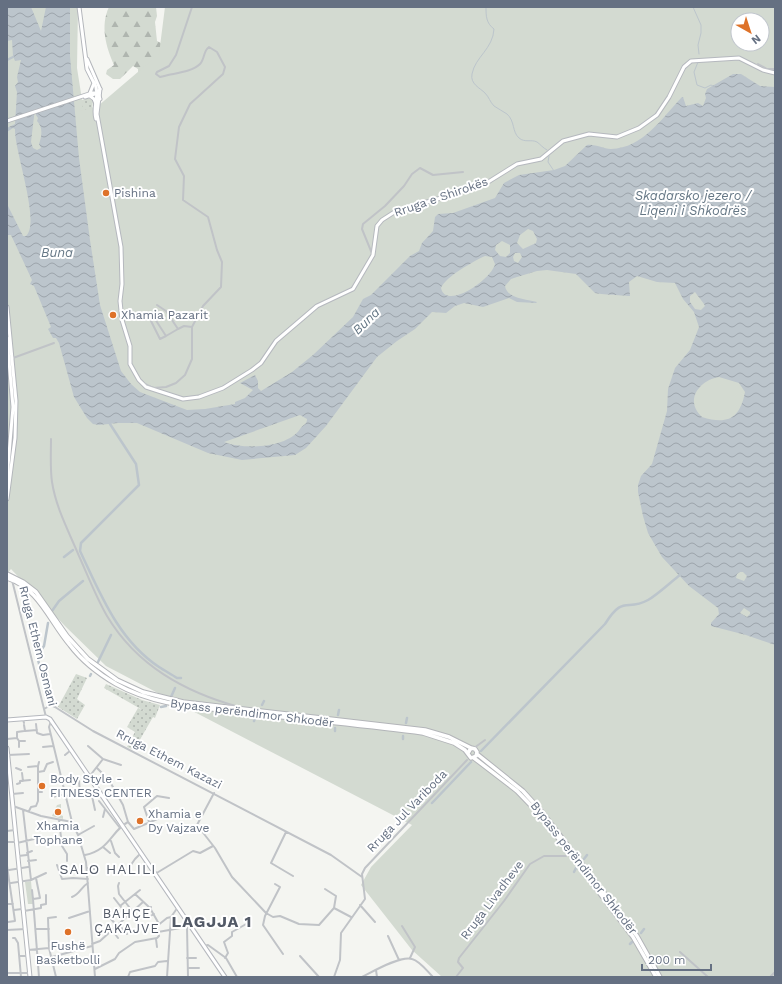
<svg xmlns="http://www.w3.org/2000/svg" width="782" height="984" viewBox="0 0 782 984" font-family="'Work Sans',sans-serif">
  <defs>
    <pattern id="grass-dots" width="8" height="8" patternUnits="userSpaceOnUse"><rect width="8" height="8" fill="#d3dad1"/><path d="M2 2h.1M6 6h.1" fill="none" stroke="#afb5af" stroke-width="1.8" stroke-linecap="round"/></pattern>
    <pattern id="forest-firs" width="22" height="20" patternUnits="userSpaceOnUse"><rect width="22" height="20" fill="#d3dad1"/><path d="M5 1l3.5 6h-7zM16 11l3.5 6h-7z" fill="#afb5af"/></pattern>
    <pattern id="water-waves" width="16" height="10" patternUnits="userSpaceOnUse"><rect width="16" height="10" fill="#bcc5cc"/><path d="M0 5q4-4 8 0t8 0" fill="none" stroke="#9ca4ab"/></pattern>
  </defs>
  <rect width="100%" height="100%" fill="#f4f5f1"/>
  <path fill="url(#grass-dots)" d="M88,98L93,101L92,109L80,127L76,102Z
    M76,674L87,678L77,699L85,705L77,719L58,707Z
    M106,684L142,700L160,705L155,718L153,717L134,750L127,747L135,732L127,727L138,708L146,712L104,688Z"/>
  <path fill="url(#forest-firs)" d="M109,7H156L157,16L155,22L157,41L169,47L138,75V69L133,66L120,79H113L106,74L107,70L114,65C106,47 100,26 109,7Z"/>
  <path fill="#d3dad1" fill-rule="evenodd" d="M7,7H78L77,68L83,106L79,111L98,106L159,54L165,7H775V977H442L412,950L361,885L371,867L412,825L106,666L65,626L11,569L7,574ZM738,20H762V44H738Z
    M61,804V815L63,816V819L52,816L57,805Z
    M31,881L33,904H28L25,882Z"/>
  <path fill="url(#water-waves)" fill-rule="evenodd" d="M7,7H31L41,31L46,7H70V56L79,158L90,240L100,305L121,371L131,384L140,392L187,410L205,409L235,404V402L245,398L253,390L240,383L255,375L258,381V388L261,391L292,372L313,355L353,317L363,299L371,295L410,256L419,251L422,243L433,231L435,217L438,214L453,213L495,198L504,183L519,175L554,170L565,166L587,145C596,144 603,149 611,149C643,148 662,118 682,97H683L686,106L698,103L703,106L706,98L705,94L707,89L733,74H741L760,86L775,87V645L746,635L711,626V623L719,614L718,608L689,586L662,557L648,533L643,516L638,492V485L641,476L652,464L667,411L668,389L675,368L690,350L699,327L694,312L683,299L675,283L657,282L637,276L629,282L630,296C627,296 599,294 595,293L576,274L547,270L537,271L517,277L511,279L505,286C507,299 527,299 537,302L536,303L517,302L509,298L483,307L464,303L455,306L446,313L432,312L415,329L397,341L377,357L326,426L306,448L295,455L242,460L208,453L137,423H118L99,425L93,424L87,418L74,397L59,343L56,338H53L48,329L51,327L34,286L30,284L32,280L11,235H7V204L23,236H26C41,223 14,150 15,129L13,128L7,132V128L15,124L17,92L15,86L18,82L17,77L21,60L15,61L13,56L12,40L7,41ZM35,108L36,115L38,118L37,121C43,127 42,136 39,144L41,148L37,150L33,148L31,142ZM528,229L533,231L537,239L536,243L523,249L517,243L520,235ZM502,241L510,245V253L506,257L500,256L495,250L496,245ZM515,253H520L522,257L518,263L514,261L513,257ZM485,256L492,257L495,264C492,279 446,311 441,288C445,277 474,261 485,256ZM695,292L704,304L705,306L701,310L695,309L690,302V296ZM719,377L739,383L745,392C740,419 727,425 702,417C684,401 699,380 719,377ZM300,415L307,419C307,425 303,424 300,429C287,448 245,450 224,442ZM740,572H743L747,576L744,581L736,578L737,574ZM744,608L750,612V614L747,617L740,613Z"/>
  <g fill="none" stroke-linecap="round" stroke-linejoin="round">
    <path stroke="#bcc5cc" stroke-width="1" d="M486,7C486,16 486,23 494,29C493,49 475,57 472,74C470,84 480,88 485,93C489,97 490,102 494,106C498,109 503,111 507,114C515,121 512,132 519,138C525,143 531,139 537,142C540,144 543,148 547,150
      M693,7L701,25V33L698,45L699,54
      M698,62L694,72L697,85L705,88L711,85L715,87
      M549,156L548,162L554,171"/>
    <path stroke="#bcc5cc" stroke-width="2.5" d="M7,60L13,57
      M110,424L136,464L139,485L81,543L80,551C100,593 118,640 159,667C165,671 171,674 177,678H181
      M64,557L73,550
      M52,611L59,601L83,581
      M98,662L111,635
      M90,676L91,674
      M43,679L37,656L44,646L48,623
      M171,697L175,688
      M262,705L264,701
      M161,707L166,706
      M338,715L339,710
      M254,721L255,718
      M406,723L407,718
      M335,731V728
      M403,739V736
      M481,751L605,624C624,594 626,612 648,600C657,595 672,581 680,575
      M432,803L471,762
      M584,859L587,855
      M574,872L576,868
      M641,933L644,929
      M630,944L632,942"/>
    <g stroke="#b5b8be" stroke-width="5">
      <path id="secondary" d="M94,82C101,95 92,106 96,119
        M100,89L97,114L121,247L122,284L120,301L122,320L130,346V364L139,380L146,387L183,399L199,397L223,388L252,370L261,363L276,341L317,306L353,289L373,255L377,226L382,220L396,211L441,198L459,189L485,184L517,164L541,159L563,141L589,134L617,137L639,128L657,115L669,97L684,67L691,61L739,58L763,70L775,73
        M7,720L46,717L50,719L225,977"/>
    </g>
    <g stroke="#b3b6bb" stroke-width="5">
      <path id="primary" d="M79,7L87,69L94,83L90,93
        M90,96L94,99L96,104
        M85,97L98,93L100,89L87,59
        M7,121L92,93H98L100,99
        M7,307L16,401L15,438L7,499
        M7,338L13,407L7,478
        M7,748L30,977"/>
    </g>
    <g stroke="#b3b5b9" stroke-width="5.5">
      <path id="trunk" d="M7,574L23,582L36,592L67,636L88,659L117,680L143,692L183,702L425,730L449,737L471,748
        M7,578C39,588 50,622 70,645C82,661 99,674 116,684C155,706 199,707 242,712C303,720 363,725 423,733L454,743L465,750L471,758L476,756L477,752L475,749L471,748L468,753
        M477,754L523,791L542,812L637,936L660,977
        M474,758L517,791L543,818L633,937L656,977"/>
    </g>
    <path stroke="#c0c3c7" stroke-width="2" d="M755,66L758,64L767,69H775
      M373,256L362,229L363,224L385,206L404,186L412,174L420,168L433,175L463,172
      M157,305L166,311L178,329L166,336
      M151,321L160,339L166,336L155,319
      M178,329L184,326L192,327
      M13,358L54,343
      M143,383L153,388L166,387L176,383L185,375L192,359V327L203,306L221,287L222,262L217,250L208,217L183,200L184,176L175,159L179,127L190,104L223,74L225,67L217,52L209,47C203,51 205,59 200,64C191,73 172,73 160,77L156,74L157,72L169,66L176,55L192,7
      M51,439C51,453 50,468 52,482C56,508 69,532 79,556C88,576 96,597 107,616C137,666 185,692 239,707
      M12,580L46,717
      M44,709L51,705L55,707L93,731L331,855L362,877
      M23,719L24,723
      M51,721L49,727L72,822L78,835L86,862L95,977
      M36,724L37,733L43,735L50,734
      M24,725L25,731L37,730
      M17,738V732L24,731
      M7,739L17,738L19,741H25
      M19,741V747
      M88,746L103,759L121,765
      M43,747L53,746
      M474,748L485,740
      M8,755L29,754
      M65,755L71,750
      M38,766L39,762
      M28,767L38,766V772
      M16,768L21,770
      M97,768L103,774
      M22,773L23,781
      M89,777L103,759
      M109,780L123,805L128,822L134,829L162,817L166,818L174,814
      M17,784L20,783V781L30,780
      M38,792H42
      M214,793L197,825L215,848L232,877L266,913L273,917L280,916L299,924L319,925L334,908L351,917
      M12,794L23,793
      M67,796L80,793L79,781
      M52,797L66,794
      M99,801L120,828
      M13,806L41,816L72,822
      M23,810L31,880
      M95,810L92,796L101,795
      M29,811L31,807L36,806L38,801V772L44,771L47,764L53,762
      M103,817L105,809
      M59,820L62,846L67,854V861
      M149,822L144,807L157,796L169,798
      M7,831L15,830
      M286,832L271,863L293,876
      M78,835L94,826
      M111,841L115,853L119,857
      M7,842H16
      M17,843L34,839
      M103,847L110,853
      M27,853L32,851
      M85,855C110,850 111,831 128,822
      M18,856L27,855
      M28,861L36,860
      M57,865L62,879L73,878L88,879
      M7,866L15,921L8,922
      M87,868L95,869
      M9,870L28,867
      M126,872L135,859L141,853
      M155,874L193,851L200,853L213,846
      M11,883L31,880L46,873
      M119,883L118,886L119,894L133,912
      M275,884L280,887L265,916L263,925L283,954
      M325,889L336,896L334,908
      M32,890L33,899L40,898L36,878
      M135,894L150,908L151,907
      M72,897C80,894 81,887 88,883
      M114,898L128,916
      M33,899L39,977
      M7,904H13
      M360,905L375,922
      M120,906L140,890
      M150,908L159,924
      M14,910L22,909
      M24,911L41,908V905L46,904V895
      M56,917L48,918L49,948L56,977
      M69,918L90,911
      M147,918L154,914
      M111,919L117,926
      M118,924L127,934
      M402,926L415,947L410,958
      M187,927L188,977
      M36,929H49
      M7,930L26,929
      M112,930L118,938
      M158,932L186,927
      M388,936L399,960
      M13,938H15L18,943L21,977
      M156,939L157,947
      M92,944L100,941L143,902
      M204,946L208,945L226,958L237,977
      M28,950L49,948
      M680,952L708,977
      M20,956H28
      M300,956L319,977
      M52,957L92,946
      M187,958H196
      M225,958L228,953L224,942L232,936V932L248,923
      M188,968H199
      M95,969L115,959L119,953L135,942L157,938L159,936L157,926L167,918L171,917
      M376,970L377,977
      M7,973H29
      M128,977L130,972L155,966L158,962L167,961
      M167,977L171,917L178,907
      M334,977L340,960L341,933L365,899L362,874L365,868L467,760
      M362,977C372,972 401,955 412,959C420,961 427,971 433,977
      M456,977L463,968L458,962L459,958L504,901L530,864L544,856H566
      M770,977L775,972"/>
    <use href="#secondary" stroke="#fff" stroke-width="3"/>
    <use href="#primary" stroke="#fff" stroke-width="3"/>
    <use href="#trunk" stroke="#fff" stroke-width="3.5"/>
  </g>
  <g fill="#de7229" stroke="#fff" stroke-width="1.5">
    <circle cx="106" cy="193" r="4"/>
    <circle cx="113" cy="315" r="4"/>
    <circle cx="42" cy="786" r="4"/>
    <circle cx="58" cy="812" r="4"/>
    <circle cx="140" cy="821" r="4"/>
    <circle cx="68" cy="932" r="4"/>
  </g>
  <g text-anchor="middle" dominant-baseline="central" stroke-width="4" stroke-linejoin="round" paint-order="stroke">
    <g font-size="12" fill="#657082" stroke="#fff" text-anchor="start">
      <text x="114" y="193">Pishina</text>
      <text x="121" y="315">Xhamia Pazarit</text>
      <text x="50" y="779">Body Style -<tspan x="50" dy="14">FITNESS CENTER</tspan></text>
      <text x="148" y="814">Xhamia e<tspan x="148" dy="14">Dy Vajzave</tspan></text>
      <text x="58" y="826" text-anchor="middle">Xhamia<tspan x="58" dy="14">Tophane</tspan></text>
      <text x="68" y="946" text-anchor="middle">Fushë<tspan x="68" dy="14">Basketbolli</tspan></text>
    </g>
    <g font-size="12" fill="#657082" stroke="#fff">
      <text transform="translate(441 197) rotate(-19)">Rruga e Shirokës</text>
      <text transform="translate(38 646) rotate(76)">Rruga Ethem Osmani</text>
      <text transform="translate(252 713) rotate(7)">Bypass perëndimor Shkodër</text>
      <text transform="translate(169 759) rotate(27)">Rruga Ethem Kazazi</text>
      <text transform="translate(407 811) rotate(-46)">Rruga Jul Variboda</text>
      <text transform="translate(584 868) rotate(52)">Bypass perëndimor Shkodër</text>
      <text transform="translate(492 900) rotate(-53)">Rruga Livadheve</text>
    </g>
    <g font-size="13" font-style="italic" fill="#657785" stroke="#fff">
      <text x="693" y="195">Skadarsko jezero /<tspan x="693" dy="15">Liqeni i Shkodrës</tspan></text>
      <text x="57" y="252">Buna</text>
      <text transform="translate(366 321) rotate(-44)">Buna</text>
    </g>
    <g font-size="13" letter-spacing="1" fill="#535a67" stroke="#fff">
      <text x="127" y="913">BAHÇE<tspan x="127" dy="15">ÇAKAJVE</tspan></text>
    </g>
    <g font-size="14" letter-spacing="1" fill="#535a67" stroke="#fff">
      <text x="108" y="869">SALO HALILI</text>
    </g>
    <g font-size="16" font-weight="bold" letter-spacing="1" fill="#535a67" stroke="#fff">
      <text x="212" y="921">LAGJJA 1</text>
    </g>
  </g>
  <rect width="782" height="984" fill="none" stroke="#657082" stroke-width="16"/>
  <g transform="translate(750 32) rotate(141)"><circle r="19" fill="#ffffff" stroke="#c1c6cd"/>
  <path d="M0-3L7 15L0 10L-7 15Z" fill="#de7229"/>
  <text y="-6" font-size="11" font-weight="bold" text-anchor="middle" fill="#657082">N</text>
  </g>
  <path d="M642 964v6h69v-6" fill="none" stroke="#657082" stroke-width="2"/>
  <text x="648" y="964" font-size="12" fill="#657082" stroke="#ffffff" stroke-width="3" paint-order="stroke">200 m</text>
</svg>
